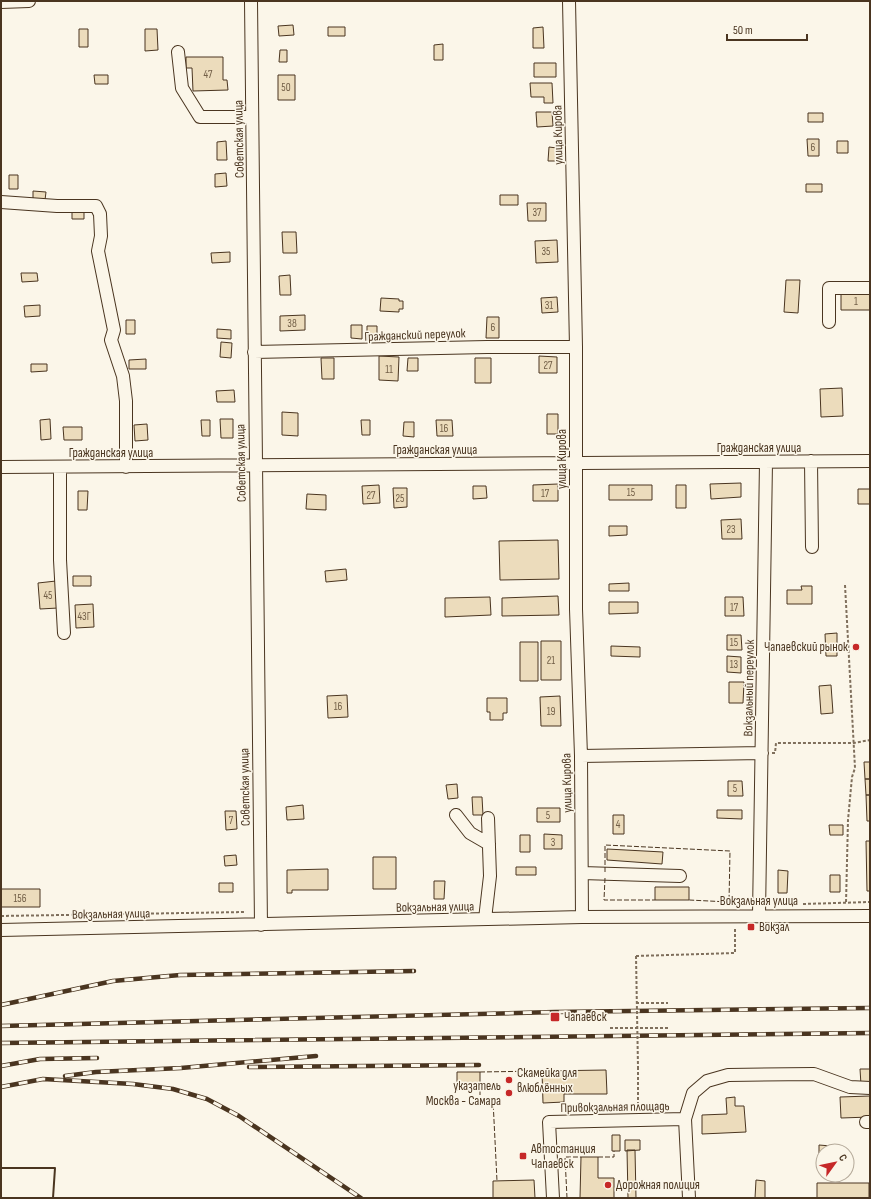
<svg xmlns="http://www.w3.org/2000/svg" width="871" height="1199" viewBox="0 0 871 1199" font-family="'Sofia Sans Condensed',sans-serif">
  <rect width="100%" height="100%" fill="#fbf6e9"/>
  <path fill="#ecdcbc" stroke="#4a3520" d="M293,25L294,35L279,36L278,26Z
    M328,27H345V36H328Z
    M543,27L544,48H533V28Z
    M79,29H88V47H79Z
    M145,29H157L158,50L145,51Z
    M443,44V60H434V45Z
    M280,50H287V62H279Z
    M186,57H223V80H227L228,90L193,91L192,68H186Z
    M534,63H556V77H534Z
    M94,75H108V84H95Z
    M278,75H295V100H278Z
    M530,83H552L553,103H544V97H531Z
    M536,112H552L553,126L537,127Z
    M808,113H823V122H808Z
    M807,139H819V156H808Z
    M226,141L227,160H217V142Z
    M837,141H848V153H837Z
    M549,147L557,148L556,161H548Z
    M226,173L227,186L215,187V174Z
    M9,175H18V189H9Z
    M806,184H822V192H806Z
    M33,191L46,192L45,200L33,199Z
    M500,195H518V205H500Z
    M527,203H546V221H528Z
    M72,211H84V219H72Z
    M282,232H296L297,253H283Z
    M557,240L558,262L536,263L535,241Z
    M230,252V262L212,263L211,253Z
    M21,273H37L38,281L22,282Z
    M290,275L291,295H280L279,276Z
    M786,280H800L798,313L784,312Z
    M841,293H870V310H841Z
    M557,297L558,312L542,313L541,298Z
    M381,298L399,299V301H403V309H399V312L380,311Z
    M40,305V316L25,317L24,306Z
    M305,315V330L280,331V316Z
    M487,317H499V338H486Z
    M126,320H135V334H126Z
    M351,325H362V339L351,338Z
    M367,326H377V340H367Z
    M217,329L231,330V339L217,338Z
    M221,342L232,343L231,358L220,357Z
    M379,356L399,357L398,381L379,380Z
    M539,356L557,357V373H539Z
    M321,358H334V379H322Z
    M408,358H418V371H407Z
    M475,358H491V383H475Z
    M146,359V369H129V360Z
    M31,364H47V371L31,372Z
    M842,388L843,416L821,417L820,389Z
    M234,390L235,402H217L216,391Z
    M282,412L298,413V436L282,435Z
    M547,414H558V434H547Z
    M50,419L51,439L41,440L40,420Z
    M220,419H233V438H221Z
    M201,420H210V436H202Z
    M361,420H370V435H362Z
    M436,420H452L453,436H437Z
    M404,422H414V437L403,436Z
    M147,424L148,440L135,441L134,425Z
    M63,427H82V440H64Z
    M741,483V497L711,499L710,484Z
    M558,484V501H533V485Z
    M379,485L380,503L363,504L362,486Z
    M609,485H652V500H609Z
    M676,485H686V508H676Z
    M473,486H486L487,498L473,499Z
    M393,488H407V507L394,508Z
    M858,489H870V504H858Z
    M78,491H88L87,510H78Z
    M307,494L326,495V510L306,509Z
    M741,519L742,539H722L721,520Z
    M609,526H627V535L609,536Z
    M558,540L559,579L500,580L499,541Z
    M346,569L347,580L326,582L325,571Z
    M73,576H91V586H73Z
    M56,581L58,608L40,609L38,583Z
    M629,583V591H609V584Z
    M801,586H812V604H787V590H802Z
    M558,596L559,615L502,616V598Z
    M490,597L491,615L445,617V598Z
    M725,597H743L744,616H725Z
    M609,602H638V613L609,614Z
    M93,604L94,627L76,628L75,605Z
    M837,633V656H826L825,634Z
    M727,635H741L742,650H727Z
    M541,641H561V680H541Z
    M520,642H538V681H520Z
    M611,646L640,647V657L611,656Z
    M727,656L741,657V673L727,672Z
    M729,682H744L743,703H729Z
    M831,685L833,713L821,714L819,686Z
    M347,695L348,717L328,718L327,696Z
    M560,696L561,726H541L540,697Z
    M487,698H507V713H503V720H490V712H487Z
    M864,762H870V779H865Z
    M865,779H870V795H866Z
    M728,781H742L743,796H728Z
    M457,784L458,798L448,799L446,785Z
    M866,795H870V821H867Z
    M472,797H482L483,815H473Z
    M303,805L304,819L287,820L286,807Z
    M537,808H560V822H537Z
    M717,810H742V819L717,818Z
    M225,811H236L237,829L226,830Z
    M613,815H624V834H613Z
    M829,825H843V835H830Z
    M544,834L562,835V849H544Z
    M520,835H530V852H520Z
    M866,841H870V891H867Z
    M607,849L663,852L662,864L607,860Z
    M236,855L237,865L225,866L224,856Z
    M373,857H396V889H373Z
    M516,867H536V875H516Z
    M328,869V890H292V893H287V870Z
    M778,870L788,871L787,893H778Z
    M830,875H840V892H830Z
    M434,881H445L444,899H434Z
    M219,883H233V892H219Z
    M655,887H689V900H655Z
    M1,889H40V907H1Z
    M860,1069H870V1084L861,1085Z
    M606,1070L607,1094H564V1102L543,1103L542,1071Z
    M457,1072H480V1090H457Z
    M870,1096V1117L841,1118L840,1097Z
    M735,1097V1106H744L746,1132L702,1134V1115L727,1114L726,1098Z
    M612,1135H620V1151H612Z
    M625,1140H640V1150L625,1151Z
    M819,1145L831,1146V1151L819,1153Z
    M627,1150H635L636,1198H628Z
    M581,1157H598V1178H614V1198H580Z
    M534,1180L535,1198H493V1181Z
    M756,1180L765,1181V1198H755Z
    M817,1183H869V1198H817Z"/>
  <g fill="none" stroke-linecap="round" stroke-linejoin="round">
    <g stroke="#4a3520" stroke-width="14">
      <path id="minor" d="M251,1L261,925
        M569,1L576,347V609L581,756L582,917
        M1,2L29,1
        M178,52L182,88L200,117H252
        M1,202L57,206H96L100,214L101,236L98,251L114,330L111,340L123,376L126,401V467
        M829,322V288H870
        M254,352L487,347H576
        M811,461L812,547
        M1,467L870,461
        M60,467V560L64,633
        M581,756L762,753
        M456,815L470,833L489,844
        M582,873L680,876
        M759,915L766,462
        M485,919L490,876L488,818
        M1,930L582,917L870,916
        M866,1122H870
        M553,1198L549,1122L685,1119
        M689,1198L685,1119L693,1093L707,1081L728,1075L814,1074L850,1087L870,1088"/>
    </g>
    <path stroke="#7f6f5c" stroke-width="2" stroke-dasharray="3 2" stroke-linecap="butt" d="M845,585L855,768L852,777L848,820L846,903
      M772,753H775L776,743H854L870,740
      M803,904L870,902
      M1,916L246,912
      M636,956L735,953V927
      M636,1003H668
      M610,1028H670
      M638,1067V1109"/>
    <use href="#minor" stroke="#fbf6e9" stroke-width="12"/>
    <g stroke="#4a3520" stroke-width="4.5">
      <path id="rail" d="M1,1005L113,981L180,975L414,971
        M1,1026L555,1012L870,1008
        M1,1043L870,1033
        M1,1066L40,1059L97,1058
        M249,1067L479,1065
        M65,1076L96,1072L181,1068L316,1056
        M1,1087L43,1079L133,1084L173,1089L207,1099L239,1116L361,1198"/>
    </g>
    <use href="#rail" stroke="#fbf6e9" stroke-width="3" stroke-dasharray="9" stroke-linecap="butt"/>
    <path stroke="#7f6f5c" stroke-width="2" stroke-dasharray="3 2" stroke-linecap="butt" d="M636,956L638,1067"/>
    <path stroke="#4a3520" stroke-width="1" stroke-dasharray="5 2" stroke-linecap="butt" d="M605,872V845L730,851L729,902L689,900
      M605,878L604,900H655
      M480,1072L542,1071
      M480,1090V1100H493L497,1181
      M598,1157H614V1151
      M567,1198L565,1157H581"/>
    <path stroke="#4a3520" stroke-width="2" d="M1,1168H55L53,1198"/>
  </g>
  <g fill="#c62828" stroke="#fbf6e9" stroke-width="1.5">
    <circle cx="856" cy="647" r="4"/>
    <rect x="747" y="923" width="8" height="8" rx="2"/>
    <rect x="550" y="1012" width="10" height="10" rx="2"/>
    <circle cx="509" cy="1080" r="4"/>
    <circle cx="509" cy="1093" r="4"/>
    <rect x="519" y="1152" width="8" height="8" rx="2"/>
    <circle cx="608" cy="1185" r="4"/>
  </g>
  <g text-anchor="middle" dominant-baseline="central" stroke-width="3" stroke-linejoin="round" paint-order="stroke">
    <g font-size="11" fill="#725f47">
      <text x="208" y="74">47</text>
      <text x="286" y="87">50</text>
      <text x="813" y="147">6</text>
      <text x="537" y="212">37</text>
      <text x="546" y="251">35</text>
      <text x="856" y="301">1</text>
      <text x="549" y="305">31</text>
      <text x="292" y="323">38</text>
      <text x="493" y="327">6</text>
      <text x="548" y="365">27</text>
      <text x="389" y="369">11</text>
      <text x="444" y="428">16</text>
      <text x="631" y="492">15</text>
      <text x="545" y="493">17</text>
      <text x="371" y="495">27</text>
      <text x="400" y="498">25</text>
      <text x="731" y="529">23</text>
      <text x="48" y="595">45</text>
      <text x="734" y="607">17</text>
      <text x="84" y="616">43Г</text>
      <text x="734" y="642">15</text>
      <text x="551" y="660">21</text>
      <text x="734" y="664">13</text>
      <text x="338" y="706">16</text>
      <text x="551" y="711">19</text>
      <text x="735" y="788">5</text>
      <text x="548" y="815">5</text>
      <text x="231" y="820">7</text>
      <text x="618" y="824">4</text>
      <text x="553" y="842">3</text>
      <text x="20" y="898">156</text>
    </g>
    <g font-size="13" fill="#4a3520" stroke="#fbf6e9">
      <text transform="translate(558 135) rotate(-91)">улица Кирова</text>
      <text transform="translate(239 139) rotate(-91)">Советская улица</text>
      <text transform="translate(415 335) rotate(-2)">Гражданский переулок</text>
      <text x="759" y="448">Гражданская улица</text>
      <text x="435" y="450">Гражданская улица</text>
      <text x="111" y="453">Гражданская улица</text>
      <text transform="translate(562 459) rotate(-90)">улица Кирова</text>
      <text transform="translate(241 463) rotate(-91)">Советская улица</text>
      <text transform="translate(749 688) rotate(-89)">Вокзальный переулок</text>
      <text transform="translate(567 783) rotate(-91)">улица Кирова</text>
      <text transform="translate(245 787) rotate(-91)">Советская улица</text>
      <text x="759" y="901">Вокзальная улица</text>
      <text transform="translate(435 907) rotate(-1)">Вокзальная улица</text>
      <text transform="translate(111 914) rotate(-1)">Вокзальная улица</text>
      <text transform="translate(615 1107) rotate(-1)">Привокзальная площадь</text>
    </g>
    <g font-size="13" fill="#4a3520" stroke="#fbf6e9" text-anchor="start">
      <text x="848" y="647" text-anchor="end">Чапаевский рынок</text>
      <text x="759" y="927">Вокзал</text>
      <text x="564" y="1017">Чапаевск</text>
      <text x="517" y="1073">Скамейка для<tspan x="517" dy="15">влюблённых</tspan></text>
      <text x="501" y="1086" text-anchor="end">указатель<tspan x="501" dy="15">Москва - Самара</tspan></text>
      <text x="531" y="1149">Автостанция<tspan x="531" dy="15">Чапаевск</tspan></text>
      <text x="616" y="1185">Дорожная полиция</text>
    </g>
  </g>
  <rect width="871" height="1199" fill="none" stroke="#4a3520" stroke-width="4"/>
  <g transform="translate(835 1163) rotate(57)"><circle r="19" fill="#fbf6e9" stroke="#b4a999"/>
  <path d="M0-3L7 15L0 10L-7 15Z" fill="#c62828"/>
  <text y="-6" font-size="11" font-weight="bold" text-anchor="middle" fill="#4a3520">С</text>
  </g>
  <path d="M727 34v6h80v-6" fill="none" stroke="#4a3520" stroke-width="2"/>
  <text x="733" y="34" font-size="12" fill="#4a3520" stroke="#fbf6e9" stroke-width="3" paint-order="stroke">50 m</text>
</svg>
